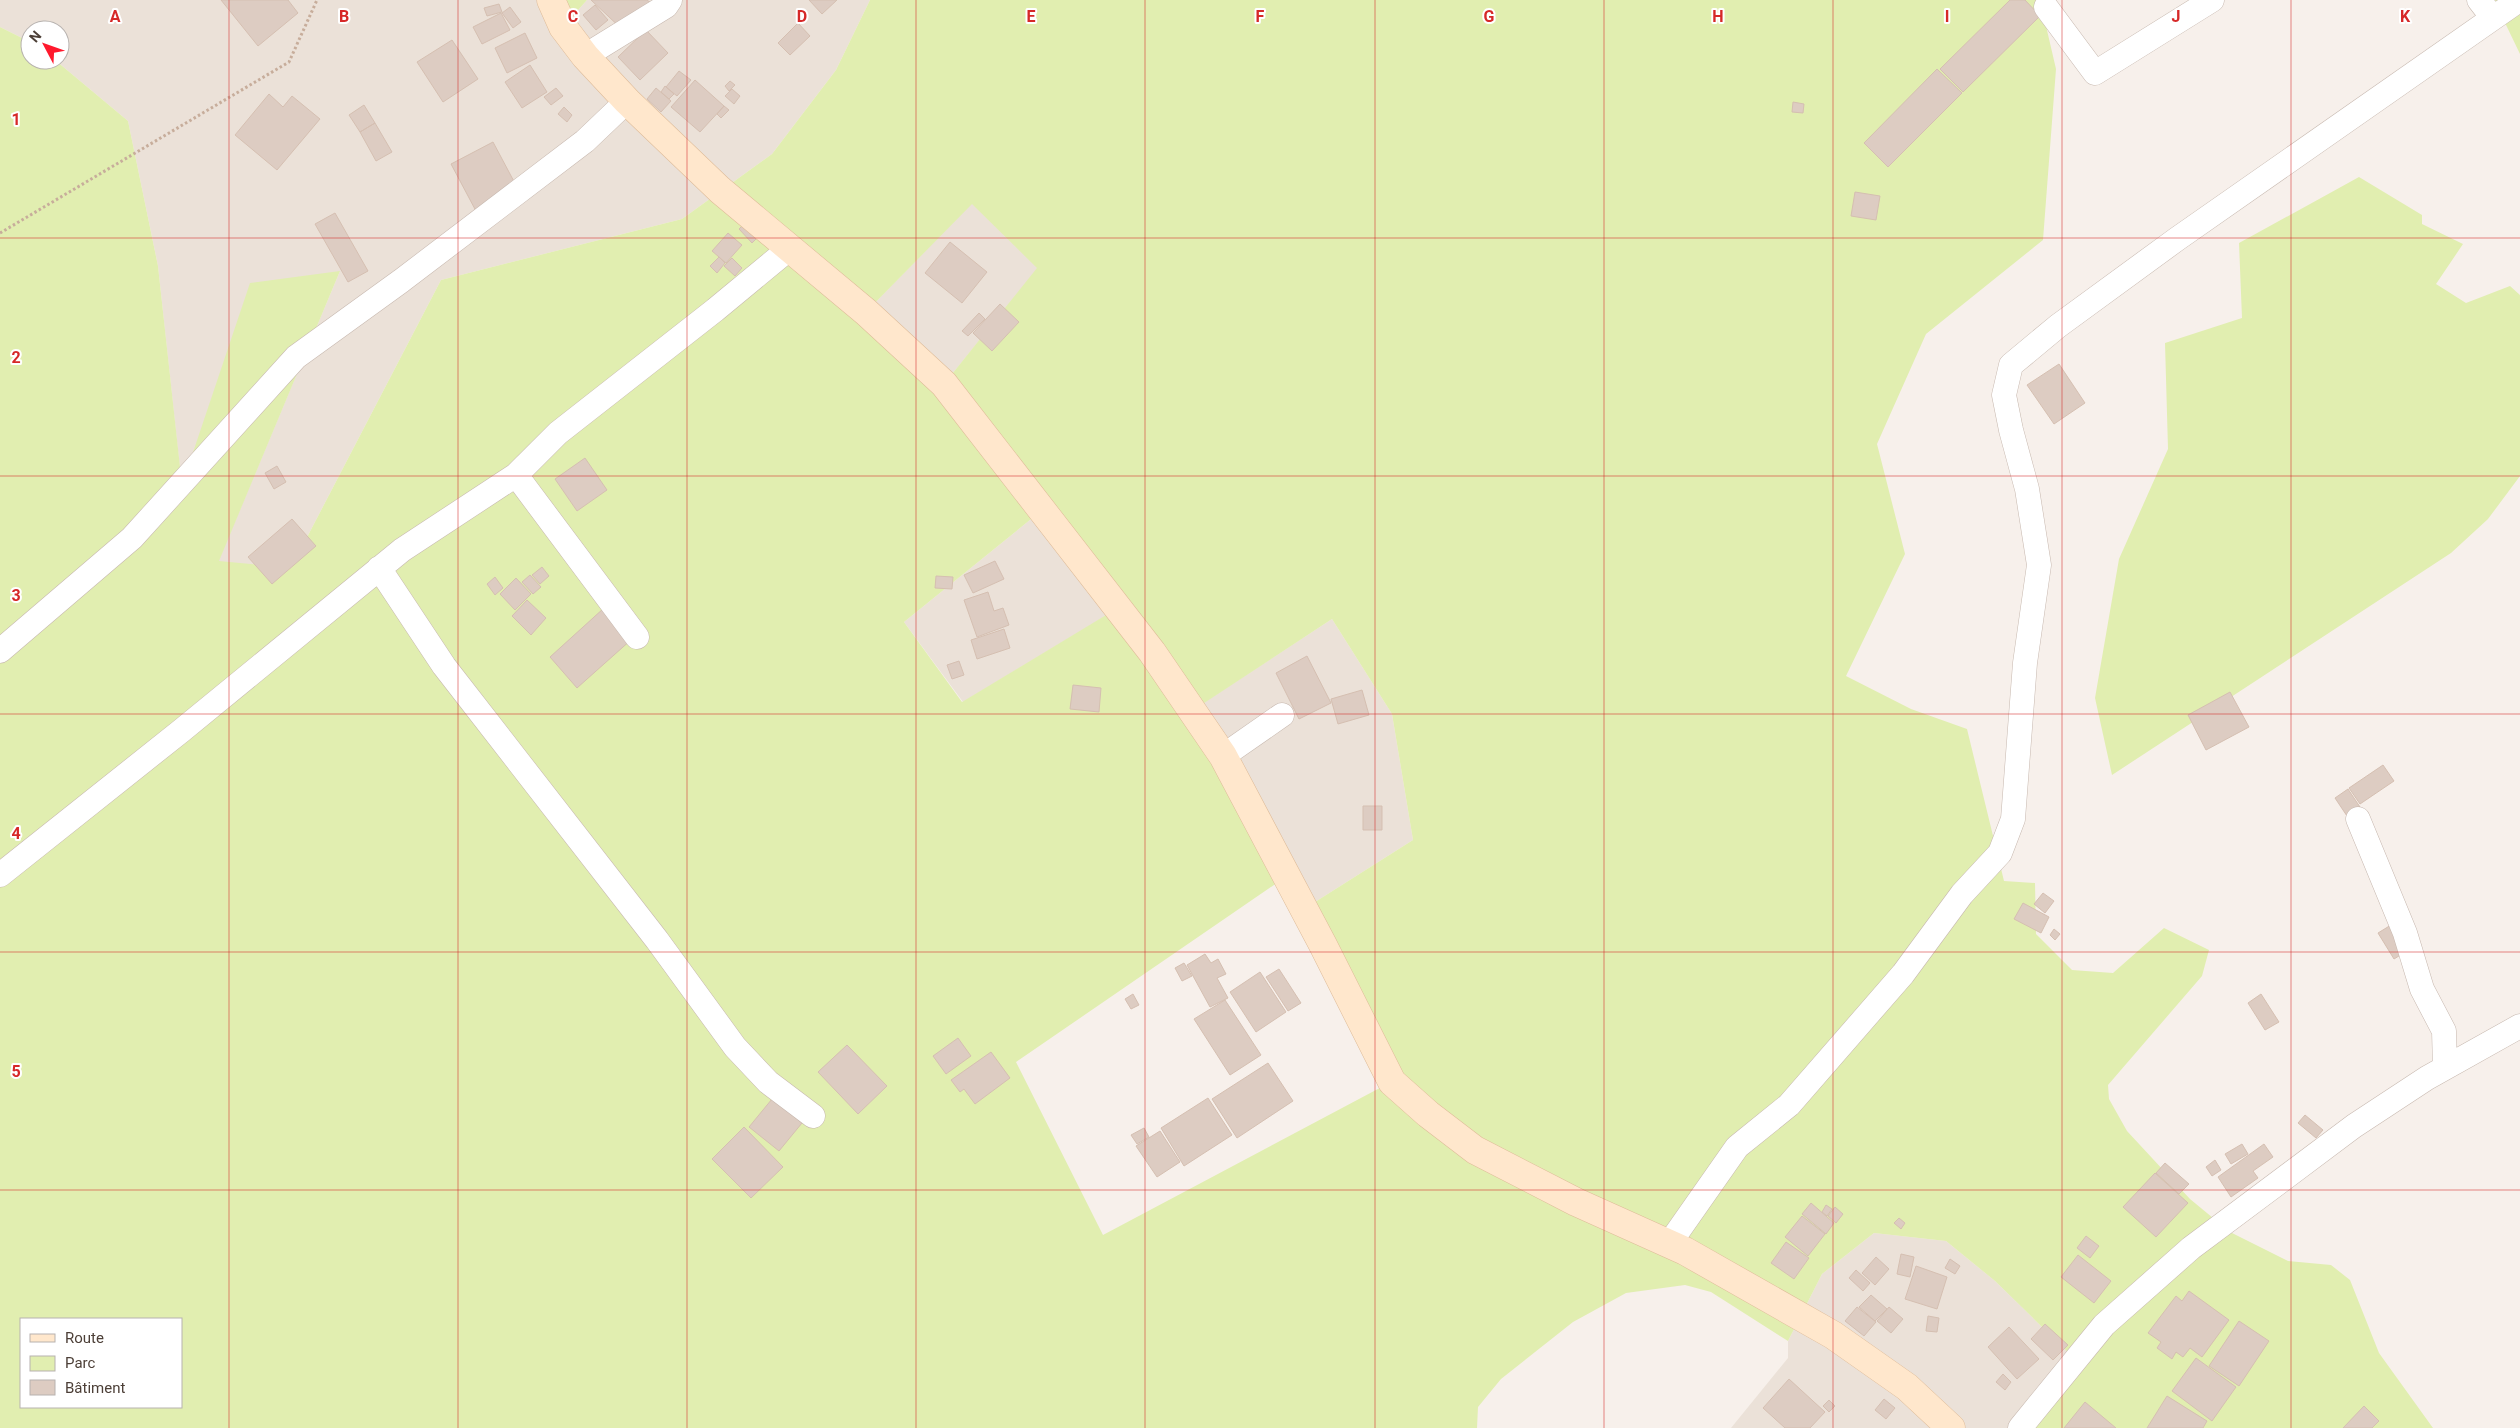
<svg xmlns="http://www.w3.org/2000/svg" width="2520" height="1428" viewBox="0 0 2520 1428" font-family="Roboto,sans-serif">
  <rect width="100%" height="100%" fill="#f7f0eb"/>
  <path fill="#ebe1d8" d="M0,0H551L563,27L587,0H870L836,70L772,154L682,219L441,280L291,568L218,562L340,271L182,487L158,266L128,121L55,60H60V30H30V42L0,27Z
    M972,203L1038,268L944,384L866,312Z
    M1041,511L1117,609L963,702L904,622Z
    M1332,619L1392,714L1413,840L1304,909L1191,711Z
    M1874,1233L1946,1241L1995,1281L2084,1368L2032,1428H1731L1788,1358V1341L1822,1274Z"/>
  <path fill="#e1eeb0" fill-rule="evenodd" d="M551,0H587L563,27Z
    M870,0H2040L2056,69L2043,240L1926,334L1877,444L1905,554L1846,676L1911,709L1967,729L2004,881L2035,883L2036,934L2072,970L2113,973L2164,928L2209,950L2202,976L2108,1085L2109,1099L2127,1131L2190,1199L2230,1232L2288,1261L2331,1265L2350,1280L2379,1353L2433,1428H2032L2084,1368L1995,1281L1946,1241L1874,1233L1822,1274L1788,1341L1711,1292L1685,1285L1626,1293L1573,1322L1501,1379L1478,1407L1477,1428H0V27L30,42V60H55L128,121L158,266L182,485L250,283L340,271L219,561L291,568L441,280L682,219L772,154L836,70ZM972,204L1037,268L944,384L866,312ZM1041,511L1116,609L962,702L904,622ZM1332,619L1392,714L1413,840L1304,909L1391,1082L1103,1235L1016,1062L1287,876L1192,711ZM21,1319H181V1407H21Z
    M2494,0H2520V54Z
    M2359,177L2422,215V224L2463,244L2436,284L2466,303L2510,286L2520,295V476L2488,519L2451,553L2112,775L2095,698L2119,559L2168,449L2165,343L2242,318L2239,243Z"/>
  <path fill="#ddccc2" stroke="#d5bfb1" d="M221,0H288L298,13L258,46Z
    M591,0H647L651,3L625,32Z
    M809,0H837L822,14Z
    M2010,0H2025L2040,16L1963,92L1940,69Z
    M499,4L502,12L487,16L484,8Z
    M595,5L608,20L596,30L583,15Z
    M510,7L521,22L513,28L502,13Z
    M501,13L510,30L482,44L473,27Z
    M798,23L810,36L790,55L778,43Z
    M646,30L668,53L640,80L618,57Z
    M525,33L537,58L507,73L495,48Z
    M452,40L478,79L443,102L417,62Z
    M530,65L547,92L522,108L505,82Z
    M1937,69L1962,93L1888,167L1864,143Z
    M679,71L691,80L677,96L666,87Z
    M695,80L724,106L700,132L671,107Z
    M730,81L735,85L729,91L725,86Z
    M665,86L674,94L669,99L661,92Z
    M556,88L563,96L551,105L544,97Z
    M656,88L671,101L661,112L647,99Z
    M732,89L740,96L734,104L725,96Z
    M269,94L283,107L292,96L320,119L277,170L235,135Z
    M1793,102L1804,104L1803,113L1792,112Z
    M364,105L375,123L360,132L349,115Z
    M724,106L729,110L721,118L717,114Z
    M564,107L572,115L567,122L558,114Z
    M375,123L392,152L376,161L360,132Z
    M493,142L518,189L476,211L451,164Z
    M1855,192L1880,196L1876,220L1851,216Z
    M335,213L368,271L348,282L315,224Z
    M747,221L760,235L752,243L739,229Z
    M728,233L742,245L726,263L712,251Z
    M950,242L987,272L962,303L925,273Z
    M719,257L725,263L717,273L710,266Z
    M732,258L742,268L735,276L724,266Z
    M1000,304L1019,322L992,351L973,333Z
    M979,313L985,319L968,336L962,331Z
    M2059,364L2085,403L2054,424L2027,385Z
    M585,458L607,490L577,511L555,479Z
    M277,466L286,482L274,489L265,473Z
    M292,519L316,546L272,584L248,557Z
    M995,561L1004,579L973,593L964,575Z
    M542,567L549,576L540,584L532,575Z
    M530,575L541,587L533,594L522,582Z
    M936,576L953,577L952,589L935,588Z
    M495,577L503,588L495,595L487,584Z
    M516,578L531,594L515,610L500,594Z
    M988,592L994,611L1003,608L1009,625L977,637L964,600Z
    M527,600L546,618L531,635L512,616Z
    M604,608L632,639L577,688L550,657Z
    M1004,629L1010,648L977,659L971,640Z
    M1307,656L1331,703L1299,719L1276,673Z
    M959,661L964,675L952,679L947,665Z
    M1073,685L1101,688L1099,712L1070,709Z
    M1362,690L1369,715L1338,724L1331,699Z
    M2230,692L2249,727L2206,750L2188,715Z
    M2383,765L2394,781L2360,804L2349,788Z
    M2348,789L2360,807L2347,816L2335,798Z
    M1363,806H1382V830H1363Z
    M2043,893L2054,901L2045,913L2034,904Z
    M2023,903L2049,917L2041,933L2014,919Z
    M2391,925L2407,951L2394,959L2378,933Z
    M2054,929L2060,934L2055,940L2050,935Z
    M1205,954L1211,963L1218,959L1226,974L1217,978L1228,998L1210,1007L1187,965Z
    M1184,963L1192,976L1182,981L1175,968Z
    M1279,969L1301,1003L1288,1011L1266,977Z
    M1260,972L1286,1012L1256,1032L1230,992Z
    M1133,994L1139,1005L1131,1009L1125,999Z
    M2261,994L2279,1022L2265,1030L2248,1003Z
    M1225,1000L1261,1055L1230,1075L1194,1019Z
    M958,1038L971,1056L946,1074L933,1056Z
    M847,1045L887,1086L858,1114L818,1072Z
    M991,1052L1010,1078L975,1104L964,1089L960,1092L951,1080Z
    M1268,1063L1293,1101L1237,1138L1212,1099Z
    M1208,1098L1232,1135L1184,1166L1161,1128Z
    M772,1099L802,1123L779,1151L749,1127Z
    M2305,1115L2323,1130L2316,1138L2298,1123Z
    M744,1127L783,1167L751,1198L712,1159Z
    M1144,1128L1149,1137L1137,1144L1131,1135Z
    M1160,1131L1180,1162L1157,1177L1136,1146Z
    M2242,1144L2248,1154L2231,1164L2225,1154Z
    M2264,1144L2273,1157L2253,1171L2258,1178L2231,1197L2218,1177Z
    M2215,1160L2221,1170L2212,1176L2206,1167Z
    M2165,1163L2189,1184L2179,1194L2156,1173Z
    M2155,1173L2188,1203L2156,1237L2123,1207Z
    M1811,1203L1834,1223L1826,1234L1802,1214Z
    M1826,1205L1832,1209L1827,1216L1822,1212Z
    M1835,1207L1843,1214L1836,1223L1828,1216Z
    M1802,1216L1825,1234L1808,1256L1785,1237Z
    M1899,1218L1905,1223L1901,1229L1894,1223Z
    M2086,1236L2099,1246L2090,1258L2077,1248Z
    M1786,1242L1809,1258L1794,1279L1771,1263Z
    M1901,1254L1914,1257L1910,1277L1897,1274Z
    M2078,1255L2111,1281L2094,1303L2061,1277Z
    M1876,1257L1889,1269L1875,1285L1862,1273Z
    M1950,1259L1960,1266L1955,1274L1945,1268Z
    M1916,1266L1947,1277L1937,1309L1905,1299Z
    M1856,1270L1870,1283L1863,1291L1849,1278Z
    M2189,1291L2229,1320L2202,1357L2190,1348L2183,1357L2176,1352L2172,1359L2157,1348L2161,1342L2148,1333L2176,1296L2182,1301Z
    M1871,1295L1887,1309L1875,1321L1859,1307Z
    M1857,1307L1876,1322L1864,1336L1845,1321Z
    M1889,1307L1903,1319L1891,1333L1877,1321Z
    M1928,1316L1939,1318L1937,1332L1926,1331Z
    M2239,1321L2269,1341L2239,1386L2209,1366Z
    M2045,1324L2068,1345L2053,1360L2031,1339Z
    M2009,1327L2039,1359L2017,1379L1988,1347Z
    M2196,1358L2236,1387L2212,1421L2172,1391Z
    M2003,1374L2011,1382L2005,1390L1996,1382Z
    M1789,1379L1825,1412L1810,1428H1785L1763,1408Z
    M2167,1396L2207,1421L2203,1428H2147Z
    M1884,1399L1895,1408L1886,1419L1875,1410Z
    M1829,1400L1835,1406L1829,1412L1823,1406Z
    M2085,1402L2116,1428H2064Z
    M2364,1406L2379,1421L2372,1428H2343Z"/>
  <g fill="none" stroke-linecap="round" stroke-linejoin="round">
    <g stroke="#c7b8af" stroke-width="25">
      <path id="street" d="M2479,0L2493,18
        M2046,7L2095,73L2212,0
        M585,56L666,6L670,0
        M516,475L637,637
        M379,568L444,666L657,940L735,1047L768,1082L813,1116
        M0,651L132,538L296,357L401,281L585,141L627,101
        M1223,756L1282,715
        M2358,819L2405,933L2422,989L2444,1031L2445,1068
        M0,875L181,731L402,550L516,475L558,433L715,310L790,248
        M1669,1244L1737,1147L1789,1105L1903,974L1962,894L2000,853L2013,819L2025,663L2039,565L2027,489L2011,430L2004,395L2011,365L2058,326L2177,239L2519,0
        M2020,1428L2104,1325L2191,1248L2354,1126L2427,1078L2520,1026"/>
    </g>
    <g stroke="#debb98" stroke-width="29">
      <path id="secondary" d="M551,0L563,27L585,56L627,101L720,190L866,312L944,384L1152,652L1223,756L1323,945L1392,1082L1428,1114L1475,1150L1576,1202L1685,1251L1833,1335L1907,1387L1951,1428"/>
    </g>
    <path stroke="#c7ad9b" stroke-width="3" stroke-dasharray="2.5 2.5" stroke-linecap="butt" d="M0,233L289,62L317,0"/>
    <use href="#street" stroke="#fff" stroke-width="24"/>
    <use href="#secondary" stroke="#ffe7cc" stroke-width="28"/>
  </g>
  <path fill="none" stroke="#d62828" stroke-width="1" stroke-opacity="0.55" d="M229,0V1428M458,0V1428M687,0V1428M916,0V1428M1145,0V1428M1375,0V1428M1604,0V1428M1833,0V1428M2062,0V1428M2291,0V1428M0,238H2520M0,476H2520M0,714H2520M0,952H2520M0,1190H2520"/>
  <g font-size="16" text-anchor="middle" font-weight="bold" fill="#d62828" stroke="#fff" stroke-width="4" stroke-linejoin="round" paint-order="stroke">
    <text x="115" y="22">A</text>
    <text x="344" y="22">B</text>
    <text x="573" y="22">C</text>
    <text x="802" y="22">D</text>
    <text x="1031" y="22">E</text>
    <text x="1260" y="22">F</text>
    <text x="1489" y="22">G</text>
    <text x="1718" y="22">H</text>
    <text x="1947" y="22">I</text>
    <text x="2176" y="22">J</text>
    <text x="2405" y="22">K</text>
    <text x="16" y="125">1</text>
    <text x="16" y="363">2</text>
    <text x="16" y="601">3</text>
    <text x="16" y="839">4</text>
    <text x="16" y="1077">5</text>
  </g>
  <rect x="20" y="1318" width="162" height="90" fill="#ffffff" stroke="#b7b2af"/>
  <rect x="30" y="1334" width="25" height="8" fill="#ffe7cc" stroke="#b7b2af"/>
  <text x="65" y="1343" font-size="15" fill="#4c3f37">Route</text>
  <rect x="30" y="1356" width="25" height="15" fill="#e1eeb0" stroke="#b7b2af"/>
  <text x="65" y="1368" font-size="15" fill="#4c3f37">Parc</text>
  <rect x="30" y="1380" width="25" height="15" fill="#ddccc2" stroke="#b7b2af"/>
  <text x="65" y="1393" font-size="15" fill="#4c3f37">Bâtiment</text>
  <g transform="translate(45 45) rotate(311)"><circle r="24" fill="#ffffff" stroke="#b7b2af"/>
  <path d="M0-4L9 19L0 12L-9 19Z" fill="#ff192d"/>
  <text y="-8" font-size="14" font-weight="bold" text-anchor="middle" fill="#4c3f37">N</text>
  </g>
</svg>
